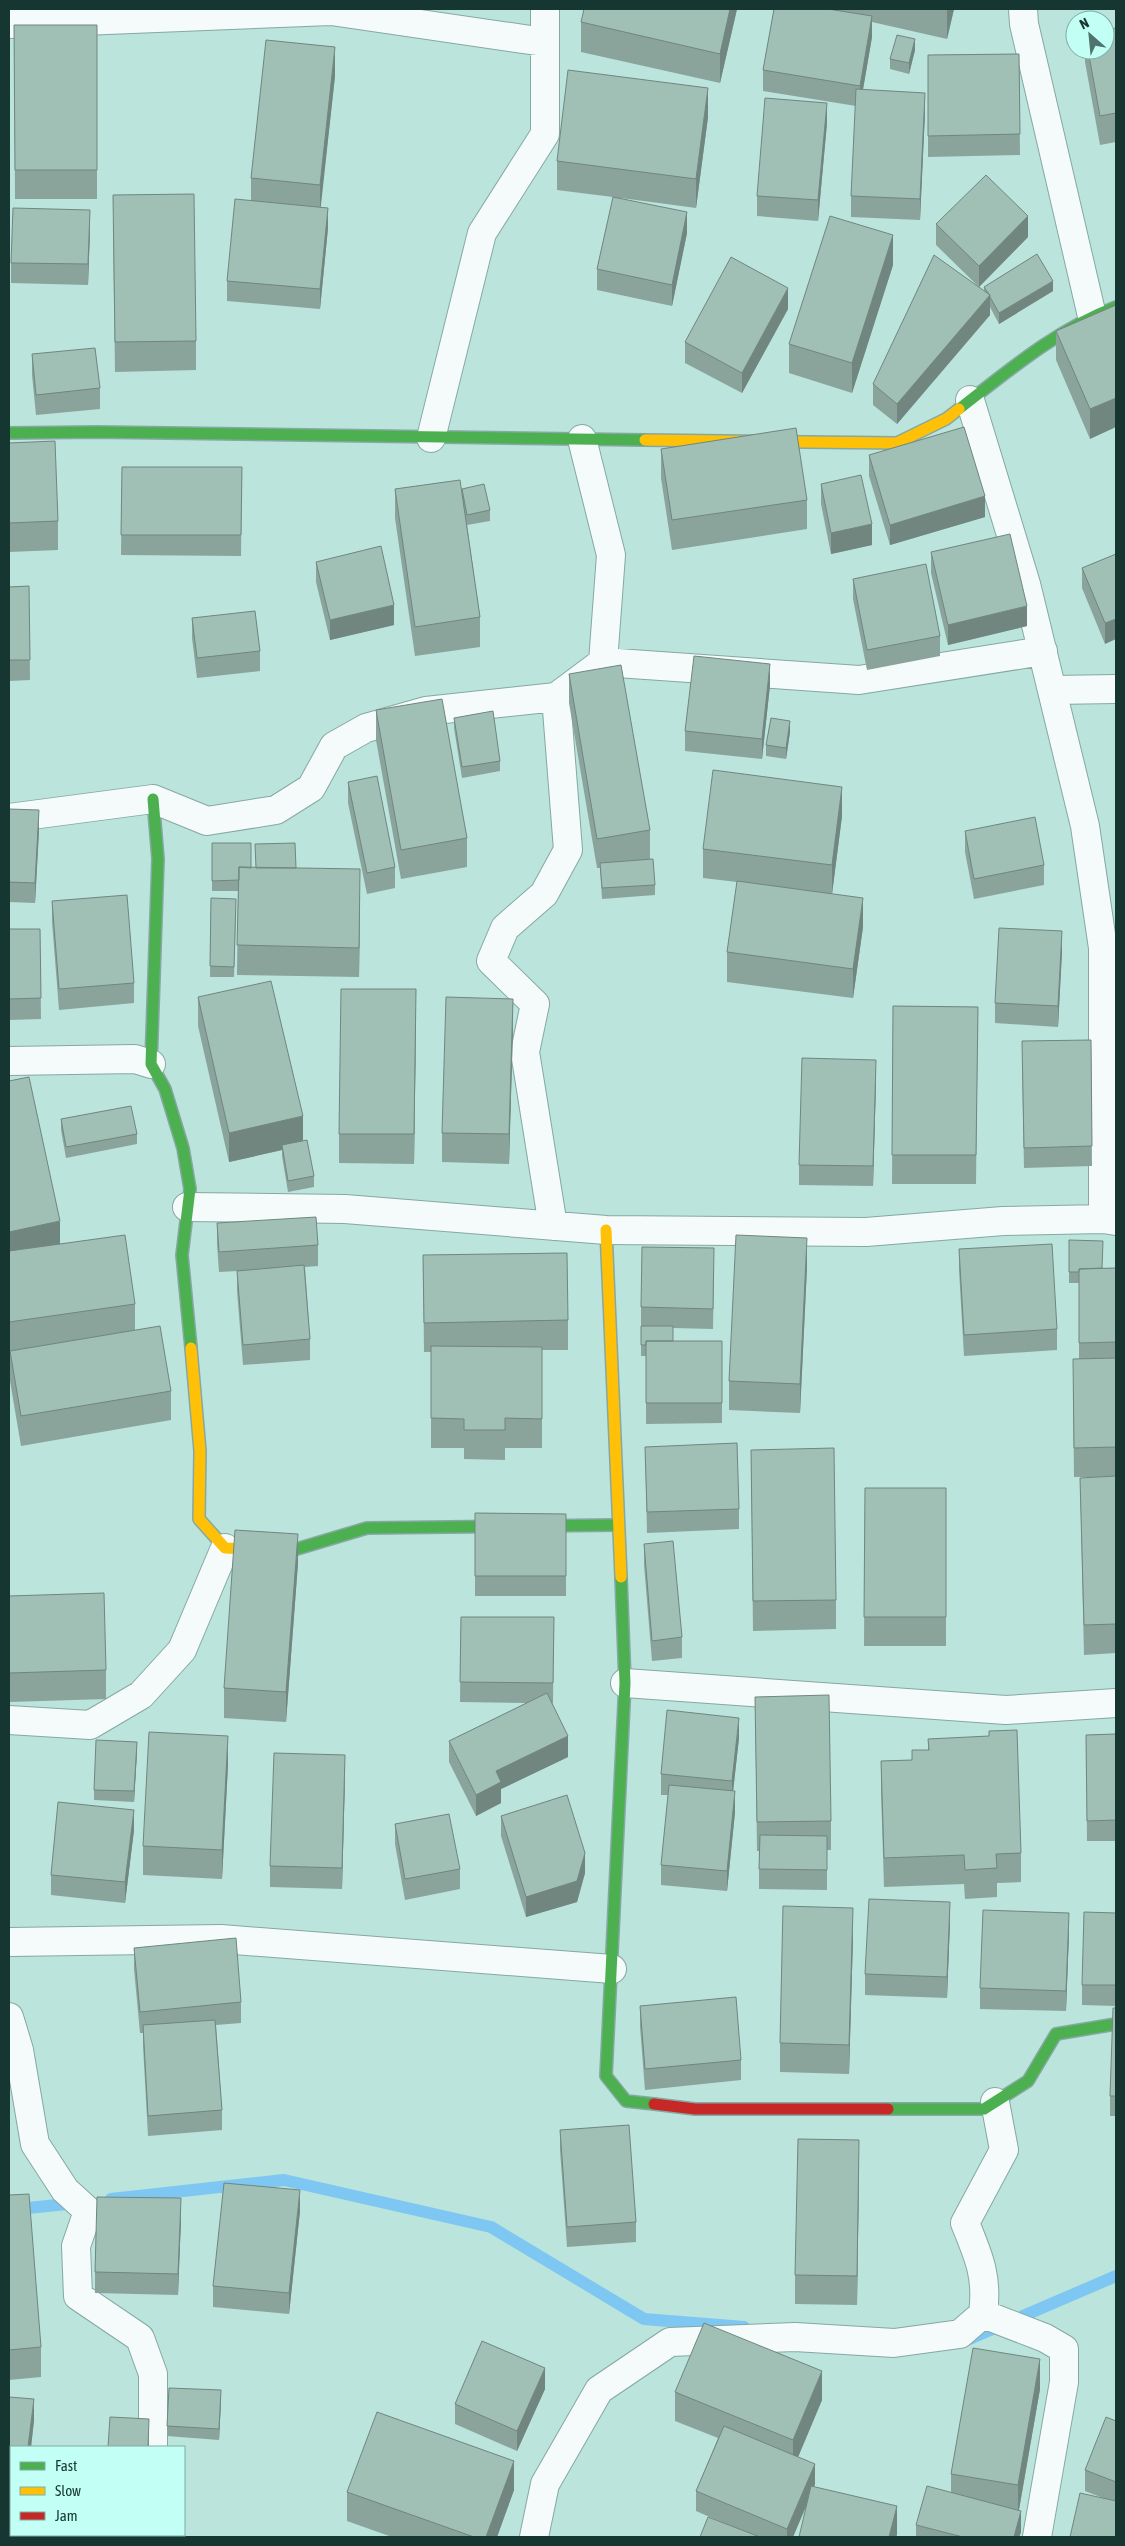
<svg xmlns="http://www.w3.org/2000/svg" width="1125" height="2546" viewBox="0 0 1125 2546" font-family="'Asap Condensed',sans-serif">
  <rect width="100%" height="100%" fill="#bae4dc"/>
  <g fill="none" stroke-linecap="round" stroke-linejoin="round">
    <path stroke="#7ec7f2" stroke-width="12" d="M111,2199L284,2180L491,2227L644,2319L744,2327
      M9,2210L76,2203
      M967,2340L1116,2276"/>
    <g stroke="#86a8a2" stroke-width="30">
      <path id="street" d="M1023,9L1024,24L1092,316
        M9,24L331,11L544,42
        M970,400L1026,584L1085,826L1103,948V1219
        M431,438L482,233L545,134V9
        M582,439L611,555L603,662
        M1053,690L1116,689
        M9,818L153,799L207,821L276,810L311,788L334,746L366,728L426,711L556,697L603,662L859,680L1043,651
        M9,1061L135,1059L151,1064
        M187,1207L345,1209L606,1230L866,1232L1003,1221L1103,1219L1116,1221
        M553,1226L525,1052L535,1004L491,961L505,928L544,894L568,850L556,697
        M625,1683L1006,1710L1116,1703
        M9,1720L90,1725L141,1695L182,1650L225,1548
        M9,1942L221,1939L612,1969
        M9,2017L19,2050L35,2144L65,2190L88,2211L76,2246L78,2296L140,2338L153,2374V2447
        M983,2314L1045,2338L1064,2349V2382L1037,2537
        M156,2535V2537
        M534,2537L545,2484L599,2390L670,2342L795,2337L894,2343L960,2334L983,2314C988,2277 979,2257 965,2223L1004,2150L995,2102"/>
    </g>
    <g stroke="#86a8a2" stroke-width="14">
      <path id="fast" d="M959,409C1008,371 1057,329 1116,307
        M9,433L97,432L645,440
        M153,799L158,859L151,1064L165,1089L183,1148L190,1189L182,1255L191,1348
        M246,1549L290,1551L367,1528L618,1525
        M621,1577L625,1683L606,2076L626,2101L654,2104
        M888,2109H984L1028,2081L1056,2034L1116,2024"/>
    </g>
    <g stroke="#86a8a2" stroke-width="14">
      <path id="slow" d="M645,440L897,443L946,419L959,409
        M606,1230L621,1577
        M191,1348L200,1451L199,1519L225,1548L246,1549"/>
    </g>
    <g stroke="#86a8a2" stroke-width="14">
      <path id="jam" d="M654,2104L695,2109H888"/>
    </g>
    <use href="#street" stroke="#f5fbfa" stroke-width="28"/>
    <use href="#fast" stroke="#4caf50" stroke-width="11"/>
    <use href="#slow" stroke="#ffc107" stroke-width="11"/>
    <use href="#jam" stroke="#c62828" stroke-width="11"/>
  </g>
  <path fill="#8aa49c" d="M737,9L720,83L581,52V22Z
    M774,9H954L947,39L872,22V37L863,90L925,113L920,220L851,217V196L856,106L763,91V70Z
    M14,25H97V199H15Z
    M1116,28V142L1100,145L1085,62V50H1105Z
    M915,50L909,74L890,69V59Z
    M1019,54L1020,155L928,157V55Z
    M335,76L320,207L328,228L320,309L227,301V281L251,201V178Z
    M708,117L696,208L621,198L687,233L672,306L597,290V269L613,197L557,190V161Z
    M827,123L818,221L757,216V196Z
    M936,224L1028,237L979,287L936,245Z
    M113,225L196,341V370L115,372Z
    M90,230L88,285L11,283V263Z
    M893,265L852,393L789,373V344Z
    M984,287L1053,291L999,324L990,307V315L897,424L873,405V384L984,291Z
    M1116,305L1090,439L1056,360V331Z
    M788,309L742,393L685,363V342Z
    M32,354L100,388V409L36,415L32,375Z
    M9,443L58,521V550L9,552Z
    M661,449L807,500V529L672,550L661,478Z
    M869,455L985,517L890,545L869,476Z
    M122,467H242L241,556L121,555Z
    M821,484L872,545L831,554L821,504Z
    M395,489L462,492L490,510V521L467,525L480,617V647L415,656L395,518Z
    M931,552L1027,626L948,645L931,573Z
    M1116,554L1105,644L1082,588V568Z
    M316,562L394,625L330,640L316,582Z
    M853,579L940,636V656L867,670L853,599Z
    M29,586L30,680L9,681V587Z
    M192,618L260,651V671L197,678L192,638Z
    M569,674L650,830V859L644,860L655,885V895L602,899L600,868H597L569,703Z
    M770,685L762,759L685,751V731Z
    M376,710L467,838V867L401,879L376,740Z
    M454,718L500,761V771L462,778L454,728Z
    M790,732L786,759L766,756V745Z
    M348,782L395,867V888L367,894L348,803Z
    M9,809L39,831L35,903L9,902Z
    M842,816L832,894L863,927L853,998L727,982V952L737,882L703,878V849Z
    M965,831L1044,865V885L974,899L965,852Z
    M212,843L251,868H296L360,899L359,977L237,975L238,891H212Z
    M211,898L236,909L234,977H210Z
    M52,901L134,983V1003L59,1010L52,922Z
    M9,929H40L41,1019L9,1020Z
    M1062,952L1058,1027L995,1023V1003Z
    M198,997L303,1141L314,1176V1187L288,1192L282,1156V1150L229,1162L198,1026Z
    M893,1006L978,1007L976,1184H892Z
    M416,1019L414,1164L339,1163V1134Z
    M513,1028L509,1164L442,1162V1133Z
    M1091,1040L1092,1166L1024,1168L1022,1062Z
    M9,1081L60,1244L135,1304V1330L171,1391V1420L21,1446L10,1381V1351L16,1350L9,1351Z
    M876,1081L873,1186L799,1185V1165Z
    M61,1119L137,1134V1144L66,1158L61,1130Z
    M217,1223L318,1245V1266L305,1267L310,1339V1360L243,1365L237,1291V1271L219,1272L217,1244Z
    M1069,1240L1103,1268H1116V1653L1084,1655L1080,1478L1115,1477H1074L1073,1388L1079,1359V1283H1069Z
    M959,1249L1057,1329V1350L964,1356L959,1270Z
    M423,1255L568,1320V1350H542V1448H505V1460L464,1459V1448H431V1352H424Z
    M807,1267L800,1413L729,1410V1381Z
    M714,1269L713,1329L673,1328V1341H722V1423L646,1424V1356H641V1307Z
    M645,1447L739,1509V1529L647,1533Z
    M751,1450L836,1600V1629L753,1631Z
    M865,1488H946V1646H864Z
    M475,1513L566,1514V1596H475Z
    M644,1544L682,1637V1658L652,1661L644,1565Z
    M298,1563L286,1722L224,1718V1688Z
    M9,1596L106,1670V1699L9,1702Z
    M461,1617H554L553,1703H552L568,1757L501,1789V1803L476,1816L449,1762V1741L527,1703L460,1702Z
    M755,1697L831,1821V1850H827V1890L759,1889V1851H757Z
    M1116,1734V1841H1087L1086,1735Z
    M739,1738L733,1791L735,1812L727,1891L661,1885V1865L668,1795H661V1774Z
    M928,1739L1021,1853V1882L997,1883V1897L965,1899L964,1884L884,1887L881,1791V1761L912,1760L928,1750Z
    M137,1752L134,1802L94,1800V1790Z
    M228,1765L222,1879L143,1875V1846Z
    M345,1776L342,1889L270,1887V1866Z
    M501,1816L585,1873L577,1902L526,1917L501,1836Z
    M395,1824L460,1869V1889L405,1900L395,1844Z
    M134,1830L125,1903L51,1895V1875Z
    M1116,1913V2006L1082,2005V1985Z
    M950,1922L947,1998L865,1995V1974Z
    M1069,1933L1066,2011L980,2009V1988Z
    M853,1938L849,2074L780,2072V2043Z
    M134,1948L241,2002V2023L216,2025L222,2110V2130L148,2136L143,2046V2033H140L134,1969Z
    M640,2006L741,2060V2080L645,2090L640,2027Z
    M1116,2008V2116H1110V2096Z
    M560,2130L636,2222V2242L567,2247L560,2150Z
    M859,2169L857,2305L795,2304V2275Z
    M9,2195L41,2347V2377L9,2380Z
    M300,2211L289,2314L213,2307V2286Z
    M181,2219L178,2295L95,2293V2272Z
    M545,2389L517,2451L455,2424V2404Z
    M1040,2389L1019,2510L1021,2532L1019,2537H916V2525L951,2492V2474Z
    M675,2392L822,2400L798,2457L815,2484L814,2487L897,2535L807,2505L793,2537H700L735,2528L696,2511V2491L718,2438L675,2421Z
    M9,2397L34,2420L31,2447H11V2535H87V2537H9Z
    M221,2400L219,2440L167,2436V2426Z
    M1116,2421V2537L1103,2498L1085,2491V2470Z
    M514,2490L497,2537H392L347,2521V2492Z"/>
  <path fill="#70867f" d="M730,9H737L720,83V54Z
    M947,9H954L947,39Z
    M872,16V37L860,106V86Z
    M915,39V50L909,74V63Z
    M335,47V76L320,214V185Z
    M708,88V117L696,208V179Z
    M925,93V113L920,220V199Z
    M827,103V123L818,221V200Z
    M328,208V228L320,309V289Z
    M90,210V230L88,285V264Z
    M687,212V233L672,306V285Z
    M1028,216V237L979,287V266Z
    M893,235V265L852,393V363Z
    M1053,281V291L999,324V313Z
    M788,288V309L742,393V373Z
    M990,295V315L897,424V404Z
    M1116,398V427L1090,439V409Z
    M985,496V517L890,545V525Z
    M872,524V545L831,554V533Z
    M394,605V625L330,640V620Z
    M1027,606V626L948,645V625Z
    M1116,619V639L1105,644V623Z
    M770,664V685L762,759V739Z
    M790,721V732L786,759V748Z
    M842,787V816L832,894V865Z
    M39,810V831L35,903V883Z
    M360,869V899L359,977V948Z
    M863,898V927L853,998V969Z
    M1062,931V952L1058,1027V1006Z
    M416,989V1019L414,1164V1134Z
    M513,999V1028L509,1164V1134Z
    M876,1060V1081L873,1186V1166Z
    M303,1116V1145H282V1150L229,1162V1133Z
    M60,1221V1250L9,1261V1232Z
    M807,1238V1267L800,1413V1384Z
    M298,1534V1563L286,1722V1692Z
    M739,1718V1738L732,1801V1781Z
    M228,1736V1765L222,1879V1850Z
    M568,1736V1757L501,1789V1803L476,1816V1795L496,1771Z
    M137,1742V1752L134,1802V1791Z
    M345,1755V1776L342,1889V1868Z
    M735,1791V1812L727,1891V1871Z
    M134,1810V1830L125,1903V1882Z
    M585,1853V1873L577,1902L526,1917V1897Z
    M950,1902V1922L947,1998V1977Z
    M853,1908V1938L849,2074V2045Z
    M1069,1913V1933L1066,2011V1991Z
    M859,2140V2169L857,2305V2276Z
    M300,2190V2211L289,2314V2293Z
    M181,2198V2219L178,2295V2274Z
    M1040,2359V2389L1018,2515V2485Z
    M545,2368V2389L517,2451V2431Z
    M822,2371V2400L793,2469V2440Z
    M221,2390V2400L219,2440V2429Z
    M34,2399V2420L31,2447H28Z
    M149,2419V2447H148Z
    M514,2461V2490L497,2537H486Z
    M815,2464V2484L793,2537H787V2529Z
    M897,2506V2535L896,2537H889Z
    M1021,2511V2532L1019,2537H1014Z"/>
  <path fill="#a0bfb5" stroke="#70867f" d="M584,9H730L720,54L581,22Z
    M774,9H828L872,16L860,86L763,70Z
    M14,25H97V170H15Z
    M1116,28V113L1100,116L1088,50H1105V30Z
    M897,35L915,39L909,63L890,59Z
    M266,40L335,47L320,185L251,178Z
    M1019,54L1020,134L928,136V55Z
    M568,70L708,88L696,179L557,161Z
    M856,89L925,93L920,199L851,196Z
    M765,98L827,103L818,200L757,196Z
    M986,175L1028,216L979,266L936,224Z
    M194,194L196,341L115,342L113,195Z
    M613,197L687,212L672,285L597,269Z
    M235,199L328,208L320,289L227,281Z
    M13,208L90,210L88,264L11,263Z
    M830,216L893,235L852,363L789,344Z
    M1037,254L1053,281L999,313L990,297V295L988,293L984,287Z
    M934,255L990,295L897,404L873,384Z
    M731,257L788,288L742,373L685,342Z
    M1116,305V398L1090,409L1056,331Z
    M95,348L100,388L36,395L32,354Z
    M964,427L985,496L890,525L869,455Z
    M796,428L807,500L672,520L661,449Z
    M55,441L58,521L9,523V443Z
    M122,467H242L241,535H121Z
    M861,475L872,524L831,533L821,484Z
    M460,480L480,617L415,627L395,489Z
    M484,484L490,510L467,515L462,489Z
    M1010,534L1027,606L948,625L931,552Z
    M381,546L394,605L330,620L316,562Z
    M1116,554V619L1105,623L1082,568Z
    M926,564L940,636L867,650L853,579Z
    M29,586L30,660H9V587Z
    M255,611L260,651L197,658L192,618Z
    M694,656L770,664L762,739L685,731Z
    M621,665L650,830L597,839L569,674Z
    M442,699L467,838L401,850L376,710Z
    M493,711L500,761L462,767L454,718Z
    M771,718L790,721L786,748L766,745Z
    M713,770L842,787L832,865L703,849Z
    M377,776L395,867L367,873L348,782Z
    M9,809L39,810L35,883L9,882Z
    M1035,817L1044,865L974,879L965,831Z
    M212,843H251V868L239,867V880L212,881Z
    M295,843L296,868H256L255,844Z
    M653,859L655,885L602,888L600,863Z
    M239,867L360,869L359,948L237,945Z
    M737,881L863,898L853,969L727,952Z
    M127,895L134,983L59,989L52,901Z
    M211,898L236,899L234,967L210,966Z
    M999,928L1062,931L1058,1006L995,1003Z
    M9,929H40L41,998L9,999Z
    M271,981L303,1116L229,1133L198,997Z
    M341,989H416L414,1134H339Z
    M446,997L513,999L509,1134L442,1133Z
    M893,1006L978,1007L976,1155H892Z
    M1091,1040L1092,1146L1024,1148L1022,1041Z
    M802,1058L876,1060L873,1166L799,1165Z
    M29,1077L60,1221L9,1232V1081Z
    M131,1106L137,1134L66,1147L61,1119Z
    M307,1140L314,1176L288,1181L282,1145Z
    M316,1217L318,1245L219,1252L217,1223Z
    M125,1235L135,1304L9,1322V1251Z
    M736,1235L807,1238L800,1384L729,1381Z
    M1069,1240L1103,1241L1102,1268L1079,1269V1272H1069Z
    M1052,1244L1057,1329L964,1335L959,1249Z
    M642,1247L714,1248L713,1309L641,1307Z
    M567,1253L568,1320L424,1323L423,1255Z
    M304,1265L310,1339L243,1345L237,1271Z
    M1116,1268V1342L1079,1343V1269Z
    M160,1326L171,1391L21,1416L10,1351Z
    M641,1326H673V1341H646V1345H641Z
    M646,1341H722V1403H646Z
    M431,1346L542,1347V1419L505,1418V1430H464V1419L431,1418Z
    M1116,1358V1447L1074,1448L1073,1359Z
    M737,1443L739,1509L647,1512L645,1447Z
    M834,1448L836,1600L753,1601L751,1450Z
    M1116,1476V1624L1084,1625L1080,1478Z
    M865,1488H946V1617H864Z
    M475,1513L566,1514V1576H475Z
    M235,1530L298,1534L286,1692L224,1688Z
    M673,1541L682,1637L652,1641L644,1544Z
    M104,1593L106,1670L9,1673V1596Z
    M461,1617H554L553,1683L460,1682Z
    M547,1693L568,1736L496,1771L501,1782L476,1795L449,1741Z
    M829,1695L831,1821L757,1822L755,1697Z
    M667,1710L739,1718L732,1781L661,1774Z
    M1017,1730L1021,1853L996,1854L997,1868L965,1870L964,1855L884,1858L881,1761L912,1760V1750H929L928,1739L989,1736V1731Z
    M149,1732L228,1736L222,1850L143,1846Z
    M1116,1734V1820L1087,1821L1086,1735Z
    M96,1740L137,1742L134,1791L94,1790Z
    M274,1753L345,1755L342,1868L270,1866Z
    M669,1785L735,1791L727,1871L661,1865Z
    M567,1795L585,1853L577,1881L526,1897L501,1816Z
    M58,1802L134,1810L125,1882L51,1875Z
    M449,1814L460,1869L405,1879L395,1824Z
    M760,1835L827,1836V1870L759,1869Z
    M869,1899L950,1902L947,1977L865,1974Z
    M783,1906L853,1908L849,2045L780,2043Z
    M983,1910L1069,1913L1066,1991L980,1988Z
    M1084,1912L1116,1913V1985H1082Z
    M236,1938L241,2002L140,2012L134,1948Z
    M736,1997L741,2060L645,2069L640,2006Z
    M1113,2008H1116V2096H1110Z
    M215,2020L222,2110L148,2116L143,2025Z
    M629,2125L636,2222L567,2227L560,2130Z
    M798,2139L859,2140L857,2276L795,2275Z
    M224,2183L300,2190L289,2293L213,2286Z
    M29,2194L41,2347L9,2350V2195Z
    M97,2197L181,2198L178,2274L95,2272Z
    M704,2323L822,2371L793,2440L675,2392Z
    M482,2341L545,2368L517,2431L455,2404Z
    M973,2348L1040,2359L1018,2485L951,2474Z
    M169,2388L221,2390L219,2429L167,2426Z
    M9,2397L34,2399L28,2447H11V2462H9Z
    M377,2412L514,2461L486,2537H474L347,2492Z
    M110,2417L149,2419L148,2447H108Z
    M1106,2417L1116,2421V2482L1085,2470Z
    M724,2426L815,2464L787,2529L696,2491Z
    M9,2472L11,2473V2535H85V2537H9Z
    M811,2486L897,2506L889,2537H799Z
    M927,2486L1021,2511L1014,2537H963L916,2525Z
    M1080,2493L1116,2501V2537H1070Z
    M708,2517L760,2537H700Z
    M103,2535H143V2537H103Z"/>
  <rect width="1125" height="2546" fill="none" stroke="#153631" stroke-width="20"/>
  <rect x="10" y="2446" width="175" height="90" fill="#c2fff4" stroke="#7dafa6"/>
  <rect x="20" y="2462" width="25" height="8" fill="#4caf50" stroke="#7dafa6"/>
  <text x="55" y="2471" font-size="15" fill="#153631">Fast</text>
  <rect x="20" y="2487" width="25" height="8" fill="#ffc107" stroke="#7dafa6"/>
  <text x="55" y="2496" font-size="15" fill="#153631">Slow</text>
  <rect x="20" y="2512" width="25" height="8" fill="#c62828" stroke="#7dafa6"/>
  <text x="55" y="2521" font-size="15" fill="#153631">Jam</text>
  <g transform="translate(1090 35) rotate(333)"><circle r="24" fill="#c2fff4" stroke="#7dafa6"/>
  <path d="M0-4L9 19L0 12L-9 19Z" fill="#4f736d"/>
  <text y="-8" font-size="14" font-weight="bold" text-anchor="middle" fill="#153631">N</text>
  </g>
</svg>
